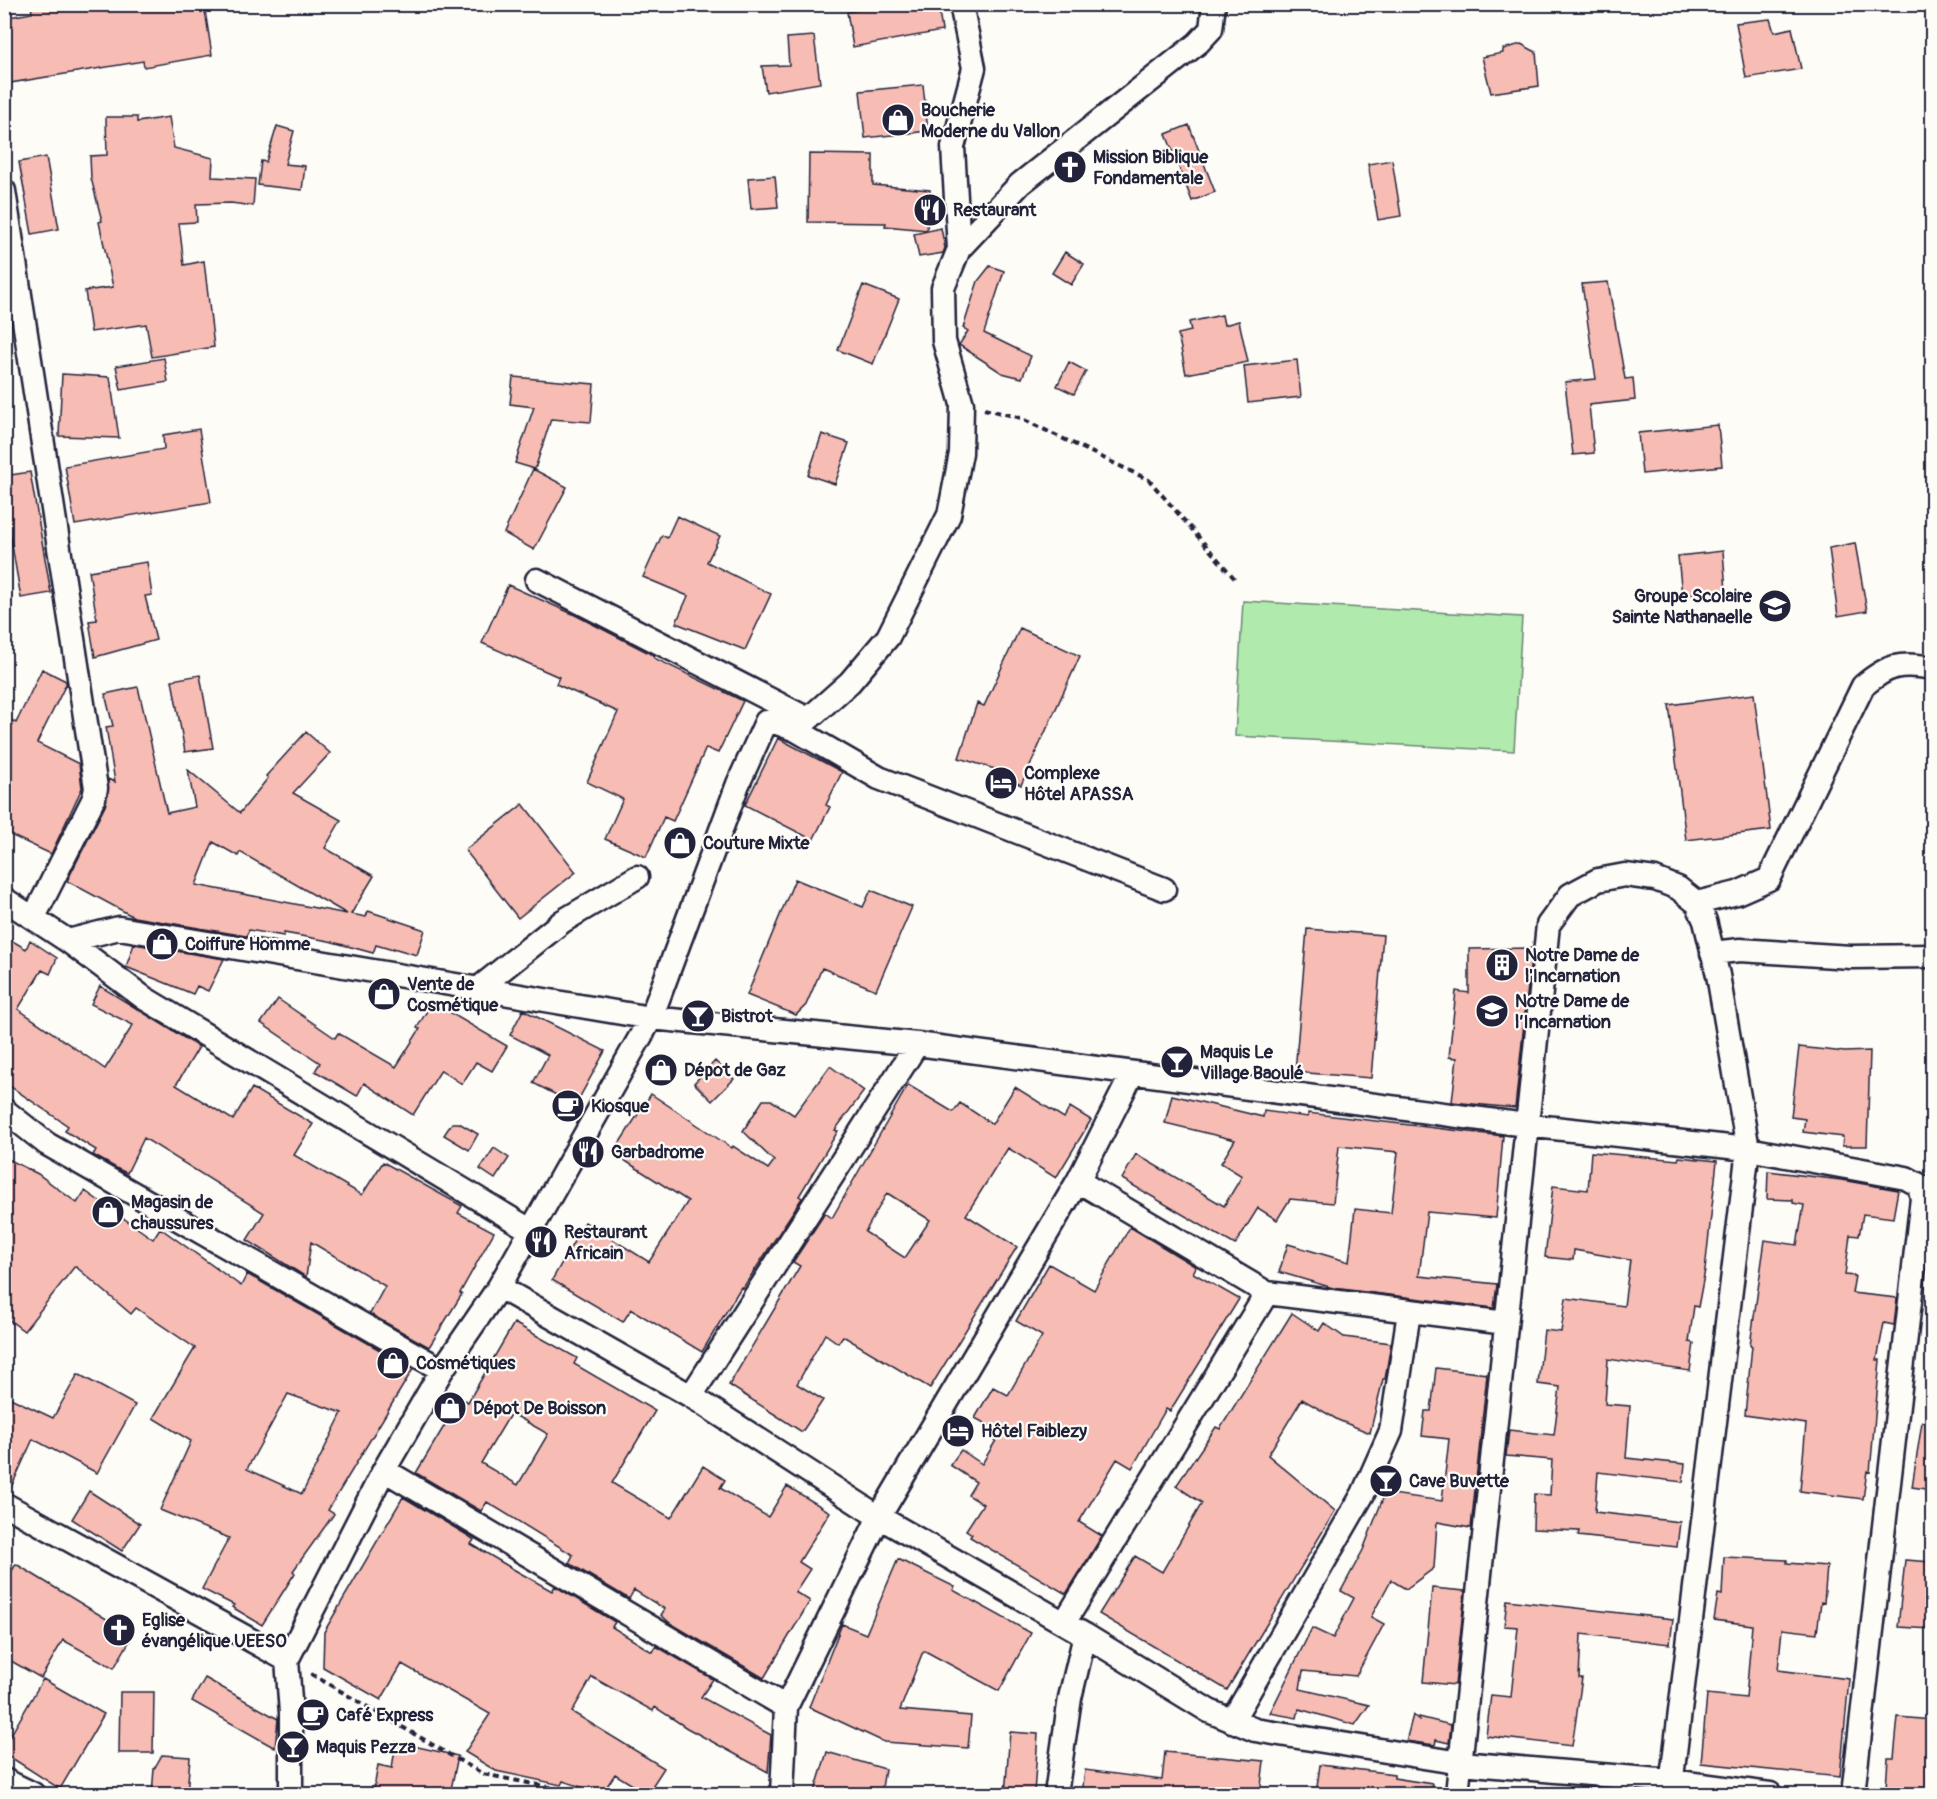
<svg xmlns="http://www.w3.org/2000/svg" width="1937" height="1799" viewBox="0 0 1937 1799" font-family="Pangolin,sans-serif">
  <rect width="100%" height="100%" fill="#fdfcf7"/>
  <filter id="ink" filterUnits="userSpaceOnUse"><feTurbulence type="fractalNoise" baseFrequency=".0167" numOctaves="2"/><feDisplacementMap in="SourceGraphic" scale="12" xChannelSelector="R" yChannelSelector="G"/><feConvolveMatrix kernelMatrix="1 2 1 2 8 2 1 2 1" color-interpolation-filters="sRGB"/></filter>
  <g filter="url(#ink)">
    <path fill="#b1eaad" stroke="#6a8674" stroke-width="1.5" d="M1243,601L1522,617L1514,751L1235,736Z"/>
    <path fill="#f7bcb3" stroke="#22223b" stroke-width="1.5" fill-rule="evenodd" d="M31,4H204L212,55L144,67L143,61L4,84V18L32,13Z
      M892,4H938L942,31L853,47L847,12Z
      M1770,19L1774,32L1792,28L1801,69L1746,78L1736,23Z
      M814,36L820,83L766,92L762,66L789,65L787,38Z
      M1521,44L1536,52L1539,86L1491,93L1482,57L1503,53V49Z
      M923,85L928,131L865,138L860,91Z
      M106,117H137V122L169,117L174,148L213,158L212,177L255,179L253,206L231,203L196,204L197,222L179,223L184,265L204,261L214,347L152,357L146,324L91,332L85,291L113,287L99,222L102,221L91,178L90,156L107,155Z
      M1189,125L1215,192L1192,201L1166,134Z
      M277,126L294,131L285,164L305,166L302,190L258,185L261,161L266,162Z
      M809,154L873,155V185L930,190L927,230L885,226L886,223L808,222Z
      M46,157L59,229L32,234L19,162Z
      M1392,160L1401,216L1378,220L1368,164Z
      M775,176L778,207L751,209L748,178Z
      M941,228L945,248L943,253L919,257L914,234Z
      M1065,252L1084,264L1071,285L1052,273Z
      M990,266L1004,271L984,333L1031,356L1022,378L1002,373L959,345L968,331L963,328L978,281Z
      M1608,282L1625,379L1633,378L1635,400L1589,405L1594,453L1573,455L1565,382L1596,379L1582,284Z
      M863,285L899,299L873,364L838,350Z
      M1222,315L1224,325L1239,321L1248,362L1186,374L1178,334L1191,331L1189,322Z
      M164,358L168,382L121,390L116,366Z
      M1297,360L1301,397L1248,403L1244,366Z
      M1069,362L1086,371L1074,394L1057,386Z
      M62,374L110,377L119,438L59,436Z
      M513,377L594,384L591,422L551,419L535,469L515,463L534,407L510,404Z
      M1718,425L1722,466L1642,474L1638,433Z
      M199,429L211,502L75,525L65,466L164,449L163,435Z
      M822,434L849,443L835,484L808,475Z
      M533,469L567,487L534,550L504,533Z
      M30,472L51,593L21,598L4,499V476Z
      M677,516L720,536L707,562L771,594L745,650L676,623L688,596L643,577L662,535L667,538Z
      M1855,543L1867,611L1838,616L1829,548Z
      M1723,551L1726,591L1682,595L1678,556Z
      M147,562L152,595L145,596L156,640L95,657L89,621L97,620L89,571Z
      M508,585L575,615L655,656L654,658L743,701L718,753L706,748L673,821L664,817L646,857L605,839L623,799L587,782L618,712L556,684L559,677L482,643Z
      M1020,628L1080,656L1021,785L997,773L998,770L959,758L977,703L984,706Z
      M42,669L66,681V684L37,743L79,764L82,788L51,854L4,832V716L16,723Z
      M200,675L213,748L185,752L172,680Z
      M138,687L167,813L195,807L188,770L240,813L268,778L266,776L306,732L330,753L293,793L341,820L325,848L374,876L351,914L366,917L368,911L425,930L417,955L393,948V950L376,945L373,953L329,941L284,933V936L249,930L246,936L134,917L67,881L106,804L108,779L115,782L106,727L113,726L105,694ZM213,842L238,856L240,852L347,914L196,885Z
      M1754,694L1771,830L1686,840L1669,705Z
      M778,738L842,772L826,805L830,807L813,840L745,805Z
      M523,804L576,872L518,918L465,850Z
      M795,879L863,907L871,890L912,907L876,990L822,968L806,1005L796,1015L747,995Z
      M1307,929L1383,935L1371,1078L1295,1072Z
      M4,936L26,949L30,940L57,958L50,974L42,970L18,1009L105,1069L133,1025L91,1004L100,986L199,1047L176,1085L233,1120L252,1088L313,1124L294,1155L362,1195L383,1162L462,1206L458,1213L494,1232L460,1293L462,1294L429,1347L370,1314L385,1286L311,1242L306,1277L247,1240L264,1213L144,1138L127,1173L118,1169L93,1155L96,1150L65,1131L68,1126L4,1082Z
      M134,944L224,959L208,991L197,986L193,994L126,967Z
      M1532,948L1515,1108L1452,1102L1457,1058L1449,1057L1456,991L1469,993V949Z
      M278,999L335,1038L338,1033L396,1067L420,1029L417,1028L432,1002L507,1046L492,1071L476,1062L462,1084L441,1070L413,1115L364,1083L357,1096L315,1071L320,1063L261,1023Z
      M523,1010L605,1051L577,1102L570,1099L568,1101L533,1083L548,1055L510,1035Z
      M1799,1047L1845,1052L1870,1051L1867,1146H1842L1843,1137L1803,1132L1805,1119L1791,1117Z
      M715,1061L734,1079L712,1101L694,1083Z
      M830,1066L864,1091L835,1130L838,1131L799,1196L802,1198L743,1288L741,1287L702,1352L631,1309L623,1322L552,1280L585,1222L649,1262L688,1201L613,1153L651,1094L732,1148L733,1146L768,1169L774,1161L743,1131L763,1100H771L794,1115Z
      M908,1085L953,1112L960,1103L992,1124L1015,1087L1064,1118L1070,1107L1091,1120L1056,1178L1008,1148L966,1215L1017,1247L930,1388L843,1336L838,1343L825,1334L797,1384L823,1400L802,1432L729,1385L800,1266L793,1262L825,1213L832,1218ZM887,1193L930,1220L905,1258L865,1232Z
      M1172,1095L1263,1117L1264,1111L1308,1117V1113L1503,1136L1496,1218L1427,1212L1419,1276L1497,1284L1494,1308L1333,1288L1279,1272L1288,1244L1349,1262L1355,1209L1391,1213L1398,1152L1339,1146L1333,1203L1290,1199L1277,1220L1258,1208L1235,1245L1122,1179L1136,1154L1224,1206L1242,1176L1221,1163L1235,1140L1165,1123Z
      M452,1123H459L478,1134L469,1150L444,1135Z
      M494,1148L509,1158L495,1179L480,1169Z
      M1591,1152L1678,1160L1679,1157L1717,1161L1705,1270L1698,1307L1694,1306L1689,1342L1694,1343L1690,1371L1608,1359L1605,1404L1630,1406L1626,1458L1685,1464L1683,1482L1598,1472L1595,1512L1680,1522L1677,1547L1578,1536L1579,1531L1533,1529L1534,1494L1550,1495L1552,1460L1506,1456L1509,1430L1554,1435L1560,1387L1538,1384L1544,1330L1561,1332L1566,1298L1624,1306L1630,1260L1574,1250L1573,1260L1545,1257L1553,1186L1588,1190Z
      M4,1157L38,1174L77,1203L85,1191L153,1239L160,1228L241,1286L247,1274L413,1369L328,1510L334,1514L293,1571L295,1573L262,1625L232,1607L234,1605L202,1589L229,1538L160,1510L191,1441L153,1418L195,1348L136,1308L131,1314L75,1266L24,1331L4,1316ZM288,1394L342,1413L302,1494L247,1469Z
      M1768,1171L1841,1180L1898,1190L1893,1218L1863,1214L1859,1236L1850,1235L1845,1275L1855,1276L1852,1293L1897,1298L1894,1325L1884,1323L1877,1360H1880L1870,1472L1867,1471L1863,1499L1800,1491L1806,1424L1745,1415L1752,1346L1750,1345L1765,1240L1797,1245L1804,1205L1793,1203V1200L1767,1199Z
      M1130,1227L1196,1267L1193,1273L1239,1299L1170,1411L1166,1409L1132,1468L1117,1459L1079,1522L1102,1536L1066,1594L970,1537L972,1534L966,1530L983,1504L968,1495L976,1482L950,1465L961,1450L982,1464L1001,1432L975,1418L993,1387L1008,1395L1042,1336L1016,1321L1049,1264L1094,1290Z
      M1292,1313L1319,1331L1324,1323L1344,1337L1391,1343L1385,1379H1383L1370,1433L1338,1420L1302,1399L1268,1455L1335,1511L1227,1690L1099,1614L1135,1556L1162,1572L1202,1503L1176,1486L1216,1427L1220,1429Z
      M514,1323L577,1358L574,1364L655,1411L612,1483L671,1518L703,1466L725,1480L720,1488L768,1517L787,1486L830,1512L799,1562L810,1569L795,1592L810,1601L764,1678L670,1623L661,1615L665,1609L634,1590L629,1599L569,1563L573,1555L487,1502L481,1511L416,1473L461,1398L468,1402ZM511,1413L548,1434L518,1485L481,1463Z
      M1436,1368L1487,1374L1471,1528L1437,1522L1434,1568L1406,1589L1391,1580L1371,1617L1384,1624L1356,1676L1303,1671L1300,1689L1369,1705L1355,1725L1299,1709L1297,1718L1270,1713L1312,1628L1333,1638L1354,1598L1341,1591L1363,1550L1385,1493L1442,1501L1449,1439L1422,1436L1425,1411H1431Z
      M78,1374L135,1405L97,1473L33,1439L9,1492L4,1491V1395L53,1418Z
      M1922,1422L1932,1423V1490L1912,1487Z
      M89,1491L140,1524L122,1551L72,1519Z
      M403,1497L467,1535L474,1540L471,1544L513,1569L552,1591L555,1586L615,1622L612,1627L652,1652L656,1646L713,1679L701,1697L771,1735L768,1772L687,1728L655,1707L653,1711L592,1677L572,1712L664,1768L647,1794L615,1774L602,1794L563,1781L561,1785L496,1771L465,1752L490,1714L402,1664L381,1700L323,1667L324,1632Z
      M1724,1557L1787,1560V1563L1827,1566L1824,1603L1821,1602L1817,1633L1782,1629L1778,1670L1849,1679L1840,1777L1701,1763L1707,1694L1746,1698L1752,1625L1714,1620L1718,1594L1722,1595Z
      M898,1559L955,1587L953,1590L1031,1633L999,1691L925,1651L922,1654L900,1710L971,1716L968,1748L884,1742L809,1707L842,1624L866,1634Z
      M1905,1560L1932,1562V1629L1898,1627Z
      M16,1564L133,1635L114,1668L63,1640L41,1678L4,1657V1584Z
      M1432,1588L1465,1591L1455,1685L1423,1682Z
      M1507,1600L1673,1619L1670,1644L1581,1634L1579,1678H1582L1572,1746L1486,1736L1491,1695L1511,1697L1518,1627L1504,1626Z
      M205,1678L278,1719L275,1748L192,1701Z
      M43,1679L104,1714L60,1789L4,1753V1747Z
      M120,1692H154L153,1753H119Z
      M1413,1715L1419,1720V1717L1451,1725L1449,1743L1436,1740L1435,1745L1406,1741Z
      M1898,1717L1932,1720V1792L1886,1788L1888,1758H1894Z
      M1010,1732L1038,1734L1034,1794H1005Z
      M396,1742L458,1756L450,1794H373L378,1765L392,1768Z
      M827,1752L885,1769L881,1794H814Z
      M1165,1752L1264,1761L1260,1794H1082L1085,1770L1162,1780Z
      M162,1755L190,1757L187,1794H152L154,1769Z
      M1320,1765L1394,1774V1778L1432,1784L1431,1794H1316Z"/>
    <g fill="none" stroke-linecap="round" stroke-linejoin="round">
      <g stroke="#22223b" stroke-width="27">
        <path id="street" d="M4,191L96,788L94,798L34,917
          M959,249L1020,184L1198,43L1211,29L1214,4
          M537,580L806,718
          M796,730L850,682L888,637L949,515L961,453L962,404L944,341L943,288L959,249L953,147L974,68L961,4
          M4,899L68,941L144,998L530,1230
          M1697,903L1737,893L1769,879L1863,686C1888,665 1900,662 1932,668
          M68,941L119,928L651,1018L917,1044L1526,1125L1748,1149L1906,1178L1919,1185L1922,1198L1853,1794
          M1712,953L1740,950L1851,957L1932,956
          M479,988L563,921L637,877
          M4,1110L47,1144L442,1370
          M1078,1181L1267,1293L1506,1323
          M499,1287L691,1396L879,1517L1085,1635L1209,1711L1255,1730L1461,1763L1671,1781L1770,1794
          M691,1396L917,1044
          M384,1470L786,1707L879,1517L1078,1181L1132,1074
          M4,1504L287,1660
          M1064,1623L1267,1293
          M1232,1721L1363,1494L1391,1431L1409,1312
          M4,1780L33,1794
          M291,1794V1713L287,1660L384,1470L442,1370L499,1287L651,1018L738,784L766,722H774L796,730L879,778L1164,889
          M782,1794L786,1707
          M1056,1794L1070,1698L1085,1635
          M1457,1794L1548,925L1570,895L1598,880L1625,875L1655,879L1678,888L1697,903L1705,921L1718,975L1748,1149L1670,1794"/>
      </g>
      <path stroke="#22223b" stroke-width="4" stroke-dasharray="6 4.5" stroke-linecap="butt" d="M984,409L1018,417L1149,480L1235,579
        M311,1674L483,1774L584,1794"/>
      <use href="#street" stroke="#fdfcf7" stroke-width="22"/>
    </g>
  </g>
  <defs>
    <g id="shop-disc" transform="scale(1.725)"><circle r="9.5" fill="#22223b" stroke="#fdfcf7"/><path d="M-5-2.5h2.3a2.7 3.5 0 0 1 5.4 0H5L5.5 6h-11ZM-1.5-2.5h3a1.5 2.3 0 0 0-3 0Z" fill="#fff"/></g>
    <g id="church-disc" transform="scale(1.725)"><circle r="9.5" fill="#22223b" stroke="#fdfcf7"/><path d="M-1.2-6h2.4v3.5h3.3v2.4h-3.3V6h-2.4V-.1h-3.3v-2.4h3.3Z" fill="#fff"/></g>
    <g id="restaurant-disc" transform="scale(1.725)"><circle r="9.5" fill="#22223b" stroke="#fdfcf7"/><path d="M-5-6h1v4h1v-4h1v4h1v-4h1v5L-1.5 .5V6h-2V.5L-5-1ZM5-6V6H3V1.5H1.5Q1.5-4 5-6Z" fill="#fff"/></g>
    <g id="school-disc" transform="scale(1.725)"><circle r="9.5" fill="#22223b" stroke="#fdfcf7"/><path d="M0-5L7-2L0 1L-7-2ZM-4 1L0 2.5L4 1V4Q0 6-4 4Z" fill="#fff"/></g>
    <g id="hotel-disc" transform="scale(1.725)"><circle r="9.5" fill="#22223b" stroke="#fdfcf7"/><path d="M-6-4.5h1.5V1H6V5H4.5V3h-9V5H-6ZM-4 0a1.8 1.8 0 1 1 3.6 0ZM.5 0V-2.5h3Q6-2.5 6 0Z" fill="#fff"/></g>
    <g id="building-disc" transform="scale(1.725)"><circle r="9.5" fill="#22223b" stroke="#fdfcf7"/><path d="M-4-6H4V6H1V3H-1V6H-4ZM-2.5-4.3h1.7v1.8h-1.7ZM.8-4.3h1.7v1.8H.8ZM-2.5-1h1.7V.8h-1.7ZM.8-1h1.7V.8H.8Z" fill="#fff"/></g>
    <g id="bar-disc" transform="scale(1.725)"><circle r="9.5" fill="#22223b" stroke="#fdfcf7"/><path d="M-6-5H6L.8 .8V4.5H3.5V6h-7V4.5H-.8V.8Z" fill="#fff"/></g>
    <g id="cafe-disc" transform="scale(1.725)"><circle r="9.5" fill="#22223b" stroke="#fdfcf7"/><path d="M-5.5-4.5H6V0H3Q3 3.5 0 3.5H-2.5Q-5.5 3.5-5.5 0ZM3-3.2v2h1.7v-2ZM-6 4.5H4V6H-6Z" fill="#fff"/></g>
  </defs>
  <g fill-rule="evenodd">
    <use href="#shop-disc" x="898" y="120"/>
    <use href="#church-disc" x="1070" y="167"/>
    <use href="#restaurant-disc" x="930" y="210"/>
    <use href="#school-disc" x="1775" y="606"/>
    <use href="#hotel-disc" x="1001" y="783"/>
    <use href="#shop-disc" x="680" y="843"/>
    <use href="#shop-disc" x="162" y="944"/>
    <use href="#building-disc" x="1502" y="965"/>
    <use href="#shop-disc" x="384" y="994"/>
    <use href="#school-disc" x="1492" y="1011"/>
    <use href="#bar-disc" x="698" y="1016"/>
    <use href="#bar-disc" x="1177" y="1062"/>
    <use href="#shop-disc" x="661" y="1070"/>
    <use href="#cafe-disc" x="568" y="1106"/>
    <use href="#restaurant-disc" x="588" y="1152"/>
    <use href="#shop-disc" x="108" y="1212"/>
    <use href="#restaurant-disc" x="541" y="1242"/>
    <use href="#shop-disc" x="393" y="1363"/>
    <use href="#shop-disc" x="450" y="1408"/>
    <use href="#hotel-disc" x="958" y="1431"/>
    <use href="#bar-disc" x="1386" y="1481"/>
    <use href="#church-disc" x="119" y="1630"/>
    <use href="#cafe-disc" x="313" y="1715"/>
    <use href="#bar-disc" x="293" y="1747"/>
  </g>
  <g text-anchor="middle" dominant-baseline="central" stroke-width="4.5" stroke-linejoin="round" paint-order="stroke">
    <g font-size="18" font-weight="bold" fill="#22223b" stroke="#fdfcf7" text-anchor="start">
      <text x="921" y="110">Boucherie<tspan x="921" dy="21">Moderne du Vallon</tspan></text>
      <text x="1093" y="157">Mission Biblique<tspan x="1093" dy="21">Fondamentale</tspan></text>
      <text x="953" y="210">Restaurant</text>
      <text x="1752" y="596" text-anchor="end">Groupe Scolaire<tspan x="1752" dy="21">Sainte Nathanaelle</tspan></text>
      <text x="1024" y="773">Complexe<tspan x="1024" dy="21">Hôtel APASSA</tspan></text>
      <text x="703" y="843">Couture Mixte</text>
      <text x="185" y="944">Coiffure Homme</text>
      <text x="1525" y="955">Notre Dame de<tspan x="1525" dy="21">l'Incarnation</tspan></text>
      <text x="407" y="984">Vente de<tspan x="407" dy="21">Cosmétique</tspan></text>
      <text x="1515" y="1001">Notre Dame de<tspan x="1515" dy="21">l’Incarnation</tspan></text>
      <text x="721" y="1016">Bistrot</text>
      <text x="1200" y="1052">Maquis Le<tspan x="1200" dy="21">Village Baoulé</tspan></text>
      <text x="684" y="1070">Dépot de Gaz</text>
      <text x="591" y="1106">Kiosque</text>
      <text x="611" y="1152">Garbadrome</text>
      <text x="131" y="1202">Magasin de<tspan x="131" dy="21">chaussures</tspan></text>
      <text x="564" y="1232">Restaurant<tspan x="564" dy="21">Africain</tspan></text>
      <text x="416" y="1363">Cosmétiques</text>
      <text x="473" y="1408">Dépot De Boisson</text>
      <text x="981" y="1431">Hôtel Faiblezy</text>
      <text x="1409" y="1481">Cave Buvette</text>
      <text x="142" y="1620">Eglise<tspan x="142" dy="21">évangélique UEESO</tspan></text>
      <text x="336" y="1715">Café Express</text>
      <text x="316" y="1747">Maquis Pezza</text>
    </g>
  </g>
  <rect width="1937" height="1799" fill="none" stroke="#fdfcf7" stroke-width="24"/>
  <rect x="12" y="12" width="1913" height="1775" fill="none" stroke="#22223b" stroke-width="2" filter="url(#ink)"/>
</svg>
